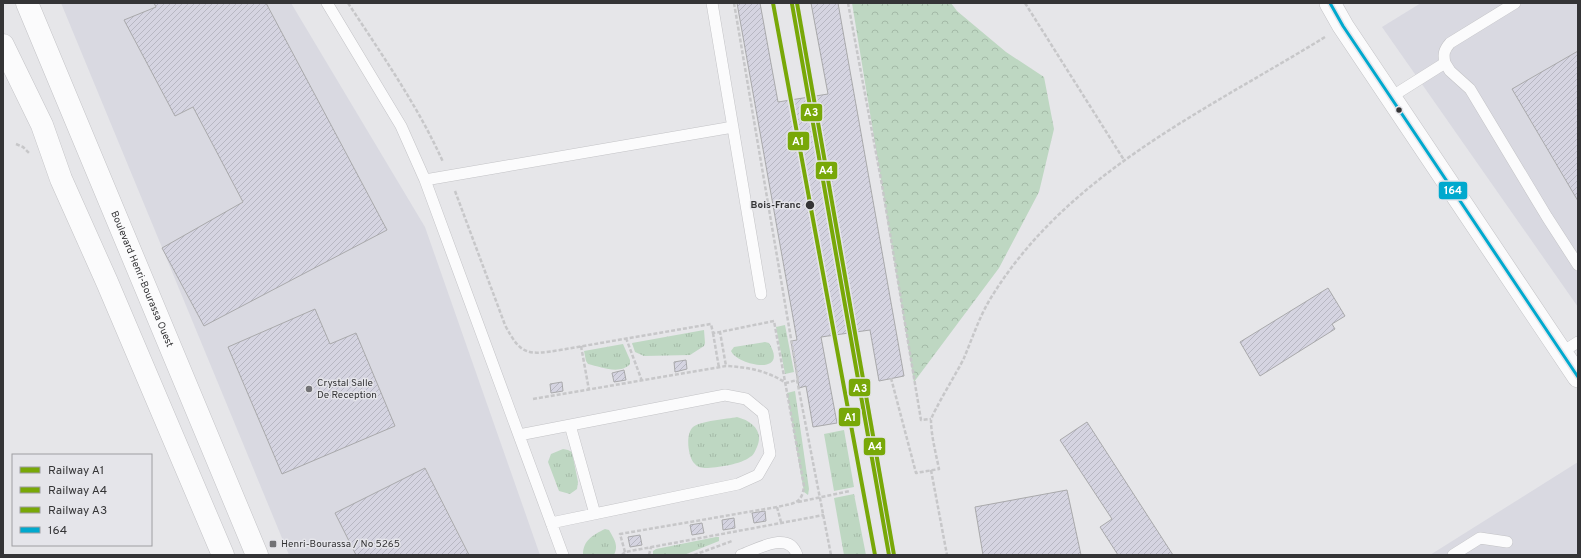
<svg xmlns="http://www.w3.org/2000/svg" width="1581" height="558" viewBox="0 0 1581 558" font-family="Overpass,sans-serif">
  <defs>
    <pattern id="grass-tufts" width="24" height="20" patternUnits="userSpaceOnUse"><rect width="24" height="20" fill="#bed7c2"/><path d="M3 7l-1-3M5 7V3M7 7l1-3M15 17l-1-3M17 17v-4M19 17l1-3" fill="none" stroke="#a4b9a7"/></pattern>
    <pattern id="forest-crowns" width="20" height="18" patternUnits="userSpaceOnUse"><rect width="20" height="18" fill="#bed7c2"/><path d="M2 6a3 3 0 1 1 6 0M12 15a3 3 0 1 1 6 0" fill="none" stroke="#a4b9a7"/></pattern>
    <pattern id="building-hatch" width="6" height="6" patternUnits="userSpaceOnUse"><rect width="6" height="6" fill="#d5d4e1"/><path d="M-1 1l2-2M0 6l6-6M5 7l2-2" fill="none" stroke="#b7b7c2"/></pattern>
  </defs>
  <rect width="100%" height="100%" fill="#e6e6e9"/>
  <path fill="#d9d9e1" d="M61,3H291L425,227L540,555H289Z
    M1421,3H1578V307L1382,27Z
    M1578,462V555H1430Z"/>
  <path fill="url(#grass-tufts)" d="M785,325L794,372L785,374L776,327Z
    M704,330L705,343L704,346L690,355L644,356L635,352L632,343Z
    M765,342L769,343C790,377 737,365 731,351L734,347Z
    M623,344L630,360V364C620,375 601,367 588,364L586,361L584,351Z
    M795,391L809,489L808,495L804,492L787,393Z
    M737,417C752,421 764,431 757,447C755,451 754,455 750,457C742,464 716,468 706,468C702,468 697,467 695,464C688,458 685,434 693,427C700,421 727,419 737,417Z
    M844,430L854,487L834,491L824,434Z
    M563,449L568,450L572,452L578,482L577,489L570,494L559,491L548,462L551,454Z
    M854,494L866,555H844L834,498Z
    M605,529L609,530C614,539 619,545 614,555H583C583,540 593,535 605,529Z
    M716,537H719V541L684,555H653V551L656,549Z"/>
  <path fill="url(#forest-crowns)" d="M852,3H951L957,11L1006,52L1044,77L1054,129L1039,192L999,268L914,382Z"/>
  <path fill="url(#building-hatch)" stroke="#a9a9ab" d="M154,3H266L387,230L204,326L162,248L243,202L193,107L175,116L124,20L156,7Z
    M737,3H760L778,102L828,94L811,3H838L904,376L879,381L870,330L821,337L837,423L813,427L806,386L799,388L791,341L797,340Z
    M1578,51V201L1512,89Z
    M1328,288L1345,316L1332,324L1335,329L1260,376L1240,342Z
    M315,309L330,344L356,333L395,426L282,474L228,347Z
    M686,360L687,369L675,372L674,362Z
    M624,370L626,380L614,382L612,373Z
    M562,382L563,391L551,393L550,384Z
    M1087,422L1173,555H1118L1100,527L1112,519L1060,440Z
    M425,468L469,555H356L335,513Z
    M1067,490L1081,555H983L975,507Z
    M765,511L766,521L754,523L752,513Z
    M734,518L735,528L723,530L722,520Z
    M702,523L704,533L692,535L690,525Z
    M640,535L642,545L630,547L628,537Z"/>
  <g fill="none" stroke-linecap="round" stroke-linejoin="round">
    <g stroke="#c3c3c6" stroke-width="12">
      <path id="lane" d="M327,3L401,126L425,180L563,555
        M712,3L761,294
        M1445,63C1443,54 1444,50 1450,43L1515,3
        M1391,97L1445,63L1450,71L1470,89L1547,217L1578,265
        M425,180L733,127
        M1562,352L1578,342
        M570,425L595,514
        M519,435L725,395L746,399L763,413L770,454L758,475L738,484L551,523
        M741,555C758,549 789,530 797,555
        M1453,555L1480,538L1507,542"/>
    </g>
    <g stroke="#c3c3c6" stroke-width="22">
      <path id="street" d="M1330,3L1343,26L1578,377"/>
    </g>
    <g stroke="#c3c3c6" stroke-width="23">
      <g id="primary">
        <path id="s1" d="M27,3L257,555"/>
        <path d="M3,45L42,125L61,179L107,282L223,555"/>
      </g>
    </g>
    <path stroke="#c7c7c9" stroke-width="2.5" stroke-dasharray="4 2" stroke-linecap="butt" d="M348,3C382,55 418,106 443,162
      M734,3L798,380
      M848,3L882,185L921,420L931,419
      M1025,3L1124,160
      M16,144L23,147L29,153
      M455,191L505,325C521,356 528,355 560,350L711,324L713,333L720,332
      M713,333L719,368
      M626,338L642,381
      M581,346L589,390
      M891,378L916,473L939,469C936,454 931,435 931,420C932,413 959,369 964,358C972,339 979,318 989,301C1065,174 1205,111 1325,37
      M533,399L726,366C748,367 768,371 786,383L797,380L831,555
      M931,470L947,555
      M798,502L850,491
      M777,507L781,522
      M625,552L620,534L777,507C793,503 802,505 804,486L774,321L720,332L726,366
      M622,555L625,552L824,515
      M649,555L651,547
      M694,555L732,541"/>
    <use href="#lane" stroke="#fbfbfc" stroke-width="11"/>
    <use href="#street" stroke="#fbfbfc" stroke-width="21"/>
    <use href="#primary" stroke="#fbfbfc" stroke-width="22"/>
    <g stroke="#e5e5ea" stroke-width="6">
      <path id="bus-1" d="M1330,3L1343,26L1578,377"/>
    </g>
    <use href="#bus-1" stroke="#00a9ce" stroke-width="3"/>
    <g stroke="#e5e5ea" stroke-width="7">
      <path id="rail-1" d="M773,3L875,555"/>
    </g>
    <g stroke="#e5e5ea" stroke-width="7">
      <path id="rail-2" d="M797,3L894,555"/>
    </g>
    <g stroke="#e5e5ea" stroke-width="7">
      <path id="rail-3" d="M792,4L889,555"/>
    </g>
    <use href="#rail-1" stroke="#78a808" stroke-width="4"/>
    <use href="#rail-2" stroke="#78a808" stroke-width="4"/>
    <use href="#rail-3" stroke="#78a808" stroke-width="4"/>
  </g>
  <g fill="#343436" stroke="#e5e5ea" stroke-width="1.5">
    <circle cx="1399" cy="110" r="3.5"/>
    <circle cx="810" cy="205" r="5"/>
  </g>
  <g fill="#727275" stroke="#e5e5ea" stroke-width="1.5">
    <circle cx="309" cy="389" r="4"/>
    <rect x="269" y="540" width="8" height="8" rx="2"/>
  </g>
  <g text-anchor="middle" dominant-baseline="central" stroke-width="3" stroke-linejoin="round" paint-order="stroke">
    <g font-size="10" font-weight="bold" fill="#343436" stroke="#e5e5ea" text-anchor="end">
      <text x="801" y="205">Bois-Franc</text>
    </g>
    <g font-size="10" fill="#343436" stroke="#e5e5ea">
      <text stroke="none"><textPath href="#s1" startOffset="299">Boulevard Henri-Bourassa Ouest</textPath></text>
    </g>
    <g font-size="10" fill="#343436" stroke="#e5e5ea" text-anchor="start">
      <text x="317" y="383">Crystal Salle<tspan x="317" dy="12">De Reception</tspan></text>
      <text x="281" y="544">Henri-Bourassa / No 5265</text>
    </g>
  </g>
  <g stroke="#e5e5ea" stroke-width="1.5">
    <rect x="800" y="103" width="23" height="19" rx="4" fill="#78a808"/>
    <rect x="787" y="131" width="23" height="20" rx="4" fill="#78a808"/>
    <rect x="815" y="161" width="23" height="19" rx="4" fill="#78a808"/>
    <rect x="1438" y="181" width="30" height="19" rx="4" fill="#00a9ce"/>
    <rect x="848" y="378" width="23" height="19" rx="4" fill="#78a808"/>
    <rect x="838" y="407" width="23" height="20" rx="4" fill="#78a808"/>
    <rect x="863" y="437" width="23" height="19" rx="4" fill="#78a808"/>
  </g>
  <g font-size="11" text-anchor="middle" font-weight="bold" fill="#fff">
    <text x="811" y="116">A3</text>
    <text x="798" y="145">A1</text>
    <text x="826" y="174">A4</text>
    <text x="1453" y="194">164</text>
    <text x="860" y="392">A3</text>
    <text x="850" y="421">A1</text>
    <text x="875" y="450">A4</text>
  </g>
  <rect width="1581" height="558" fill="none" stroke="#343436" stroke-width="8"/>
  <rect x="12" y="454" width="140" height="92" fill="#e5e5ea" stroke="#9e9ea2"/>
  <rect x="20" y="467" width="20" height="6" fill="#78a808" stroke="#9e9ea2"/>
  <text x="48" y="474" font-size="12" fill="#343436">Railway A1</text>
  <rect x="20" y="487" width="20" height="6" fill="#78a808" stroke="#9e9ea2"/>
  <text x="48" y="494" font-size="12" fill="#343436">Railway A4</text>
  <rect x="20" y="507" width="20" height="6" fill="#78a808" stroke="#9e9ea2"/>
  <text x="48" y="514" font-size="12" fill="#343436">Railway A3</text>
  <rect x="20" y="527" width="20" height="6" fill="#00a9ce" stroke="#9e9ea2"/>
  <text x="48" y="534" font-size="12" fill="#343436">164</text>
</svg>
